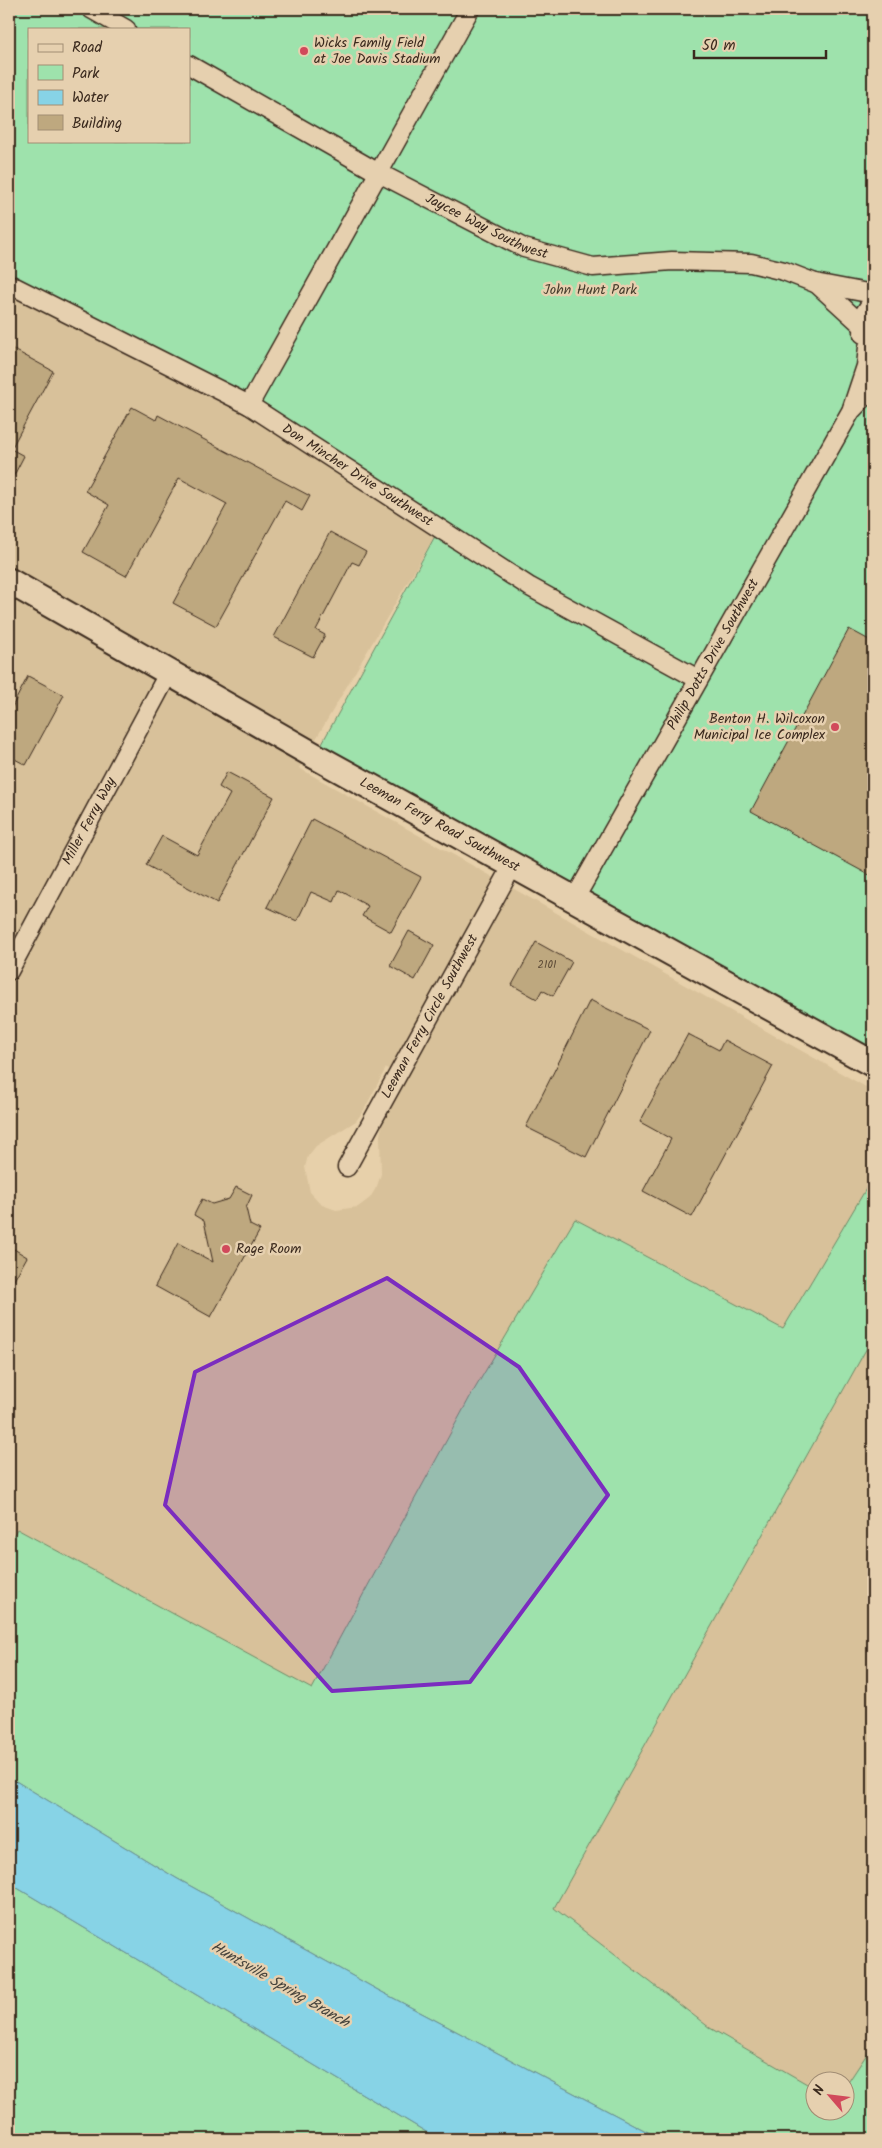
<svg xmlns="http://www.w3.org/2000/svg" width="882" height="2148" viewBox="0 0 882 2148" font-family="Kalam,sans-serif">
  <rect width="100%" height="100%" fill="#e7d0aa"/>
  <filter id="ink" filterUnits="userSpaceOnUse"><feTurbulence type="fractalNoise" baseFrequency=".02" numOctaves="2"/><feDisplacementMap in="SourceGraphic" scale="10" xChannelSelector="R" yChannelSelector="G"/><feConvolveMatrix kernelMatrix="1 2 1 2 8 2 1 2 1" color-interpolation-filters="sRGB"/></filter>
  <g filter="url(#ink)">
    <path fill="#d8c19a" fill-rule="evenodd" d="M9,284L249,405L440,527L299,768L873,1091V1177L783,1329L575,1219L470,1397L312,1689L17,1529L9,1543ZM386,1068L405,1078L384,1116L380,1135L381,1174L377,1186L370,1198L358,1207L336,1210L322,1205L310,1192L305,1167L308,1156L316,1146L356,1121L364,1110Z
      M873,1337V2045L845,2087L844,2080H814V2088L710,2028L554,1908Z"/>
    <path fill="#9ee2ac" stroke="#6c8665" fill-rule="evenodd" d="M9,9H873V1067L315,756L440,527L249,405L9,284ZM29,29H189V141H29Z
      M873,1177V1337L554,1908L710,2028L814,2088V2110H844L845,2087L873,2045V2139H661L376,1989L176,1878L9,1777V1543L17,1529L312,1689L470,1397L575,1219L783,1329Z
      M9,1883L438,2139H9Z"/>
    <path fill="#87d3e6" stroke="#698f96" d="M9,1777L176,1878L376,1989L661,2139H438L9,1883Z"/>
    <path fill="#bea87f" stroke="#3b2a1e" d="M9,347L53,371L11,449L24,456L9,485Z
      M132,407L156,420L158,415L310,496L302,511L285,501L216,626L173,603L227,504L179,478L126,576L83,552L109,505L85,491Z
      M330,532L366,552L359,565L352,562L316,630L325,635L313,657L274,637Z
      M849,629L873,642V877L751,811Z
      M28,676L64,695L26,765L9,756V713Z
      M227,772L274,797L217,903L146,865L162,836L197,855L230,794L219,787Z
      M312,819L421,877L391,932L362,916L368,906L339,890L334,902L311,892L297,921L267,907Z
      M409,931L434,945L415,980L390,966Z
      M536,942L572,962L553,996L542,990L537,999L512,985Z
      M590,1000L650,1030L586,1157L526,1127Z
      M688,1034L719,1050L724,1040L773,1066L692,1217L643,1191L671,1139L640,1122Z
      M236,1187L252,1195L246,1208L250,1225L260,1230L211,1317L155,1286L178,1243L213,1262L204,1221L194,1215L202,1199L212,1204L229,1199Z
      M9,1246L27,1257L9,1289Z"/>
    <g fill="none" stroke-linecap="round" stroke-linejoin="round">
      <g stroke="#3b2a1e" stroke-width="21">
        <g id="street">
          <path d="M91,9L126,29"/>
          <path id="s1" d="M189,65L377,172L524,248L593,267L672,261L751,263L784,271L815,283L873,294"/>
          <path d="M816,283L862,325"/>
          <path id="s2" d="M9,284L249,405L530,587L698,679"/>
          <path d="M863,334L864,314L873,300"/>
          <path d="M249,405L470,9"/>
          <path d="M852,408L866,366L868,347"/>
          <path id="s3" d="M575,898L851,411L873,388"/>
          <path id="s4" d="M9,971L169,672"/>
          <path id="s5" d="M347,1167L513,865"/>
        </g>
      </g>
      <g stroke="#3b2a1e" stroke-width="29">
        <g id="secondary">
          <path id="s6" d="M9,581L315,756L873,1064"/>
        </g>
      </g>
      <use href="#street" stroke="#e6d0af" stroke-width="18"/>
      <use href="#secondary" stroke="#e6d0af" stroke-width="25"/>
    </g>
  </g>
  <path fill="#7b2cbf" fill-opacity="0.2" stroke="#7b2cbf" stroke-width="4" stroke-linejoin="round" d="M387,1278L519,1367L608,1495L470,1682L332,1691L165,1505L195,1372Z"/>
  <g fill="#d1495b" stroke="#e6d0af" stroke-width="2">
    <circle cx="304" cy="51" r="5"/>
    <circle cx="835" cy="727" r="5"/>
    <circle cx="226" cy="1249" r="5"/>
  </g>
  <g text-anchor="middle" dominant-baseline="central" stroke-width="5" stroke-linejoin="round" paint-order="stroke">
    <g font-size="11" fill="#5c4a36">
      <text x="547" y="965">2101</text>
    </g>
    <g font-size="14" fill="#3b2a1e" stroke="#e6d0af" text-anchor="start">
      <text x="314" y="43">Wicks Family Field<tspan x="314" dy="16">at Joe Davis Stadium</tspan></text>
      <text x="825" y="719" text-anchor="end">Benton H. Wilcoxon<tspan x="825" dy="16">Municipal Ice Complex</tspan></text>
      <text x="236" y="1249">Rage Room</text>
    </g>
    <g font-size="14" fill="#3b2a1e" stroke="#e6d0af">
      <text stroke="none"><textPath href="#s1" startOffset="339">Jaycee Way Southwest</textPath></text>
      <text stroke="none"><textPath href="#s2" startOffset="398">Don Mincher Drive Southwest</textPath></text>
      <text stroke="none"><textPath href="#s3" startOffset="280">Philip Dotts Drive Southwest</textPath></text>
      <text stroke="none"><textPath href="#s4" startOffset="170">Miller Ferry Way</textPath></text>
      <text stroke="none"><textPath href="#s6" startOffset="495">Leeman Ferry Road Southwest</textPath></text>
      <text stroke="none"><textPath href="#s5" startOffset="172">Leeman Ferry Circle Southwest</textPath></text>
    </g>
    <g font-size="14" fill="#453c2c" stroke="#e6d0af">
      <text x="590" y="290">John Hunt Park</text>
    </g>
    <g font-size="15" font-style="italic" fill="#46433c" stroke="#e6d0af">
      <text transform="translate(280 1985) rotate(30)">Huntsville Spring Branch</text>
    </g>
  </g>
  <rect width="882" height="2148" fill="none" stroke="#e6d0af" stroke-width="30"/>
  <rect x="15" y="15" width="852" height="2118" fill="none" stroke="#3b2a1e" stroke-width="2" filter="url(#ink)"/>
  <rect x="28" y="28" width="162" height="115" fill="#e6d0af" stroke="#a28e75"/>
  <rect x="38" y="44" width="25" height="8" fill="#e6d0af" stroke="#a28e75"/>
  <text x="72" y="52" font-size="15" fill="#3b2a1e">Road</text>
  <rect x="38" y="65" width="25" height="15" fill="#9ee2ac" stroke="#a28e75"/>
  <text x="72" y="78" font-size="15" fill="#3b2a1e">Park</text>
  <rect x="38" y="90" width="25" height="15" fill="#87d3e6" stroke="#a28e75"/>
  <text x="72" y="102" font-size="15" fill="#3b2a1e">Water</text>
  <rect x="38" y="115" width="25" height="15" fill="#bea87f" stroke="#a28e75"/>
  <text x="72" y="128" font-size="15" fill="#3b2a1e">Building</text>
  <g transform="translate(830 2096) rotate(298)"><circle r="24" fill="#e6d0af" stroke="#a28e75"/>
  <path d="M0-4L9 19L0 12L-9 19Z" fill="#d1495b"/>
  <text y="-8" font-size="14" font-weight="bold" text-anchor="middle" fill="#3b2a1e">N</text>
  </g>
  <path d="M694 50v8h132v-8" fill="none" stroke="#3b2a1e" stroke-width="2.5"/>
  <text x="702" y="50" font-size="15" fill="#3b2a1e" stroke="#e6d0af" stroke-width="4" paint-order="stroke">50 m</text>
</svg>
